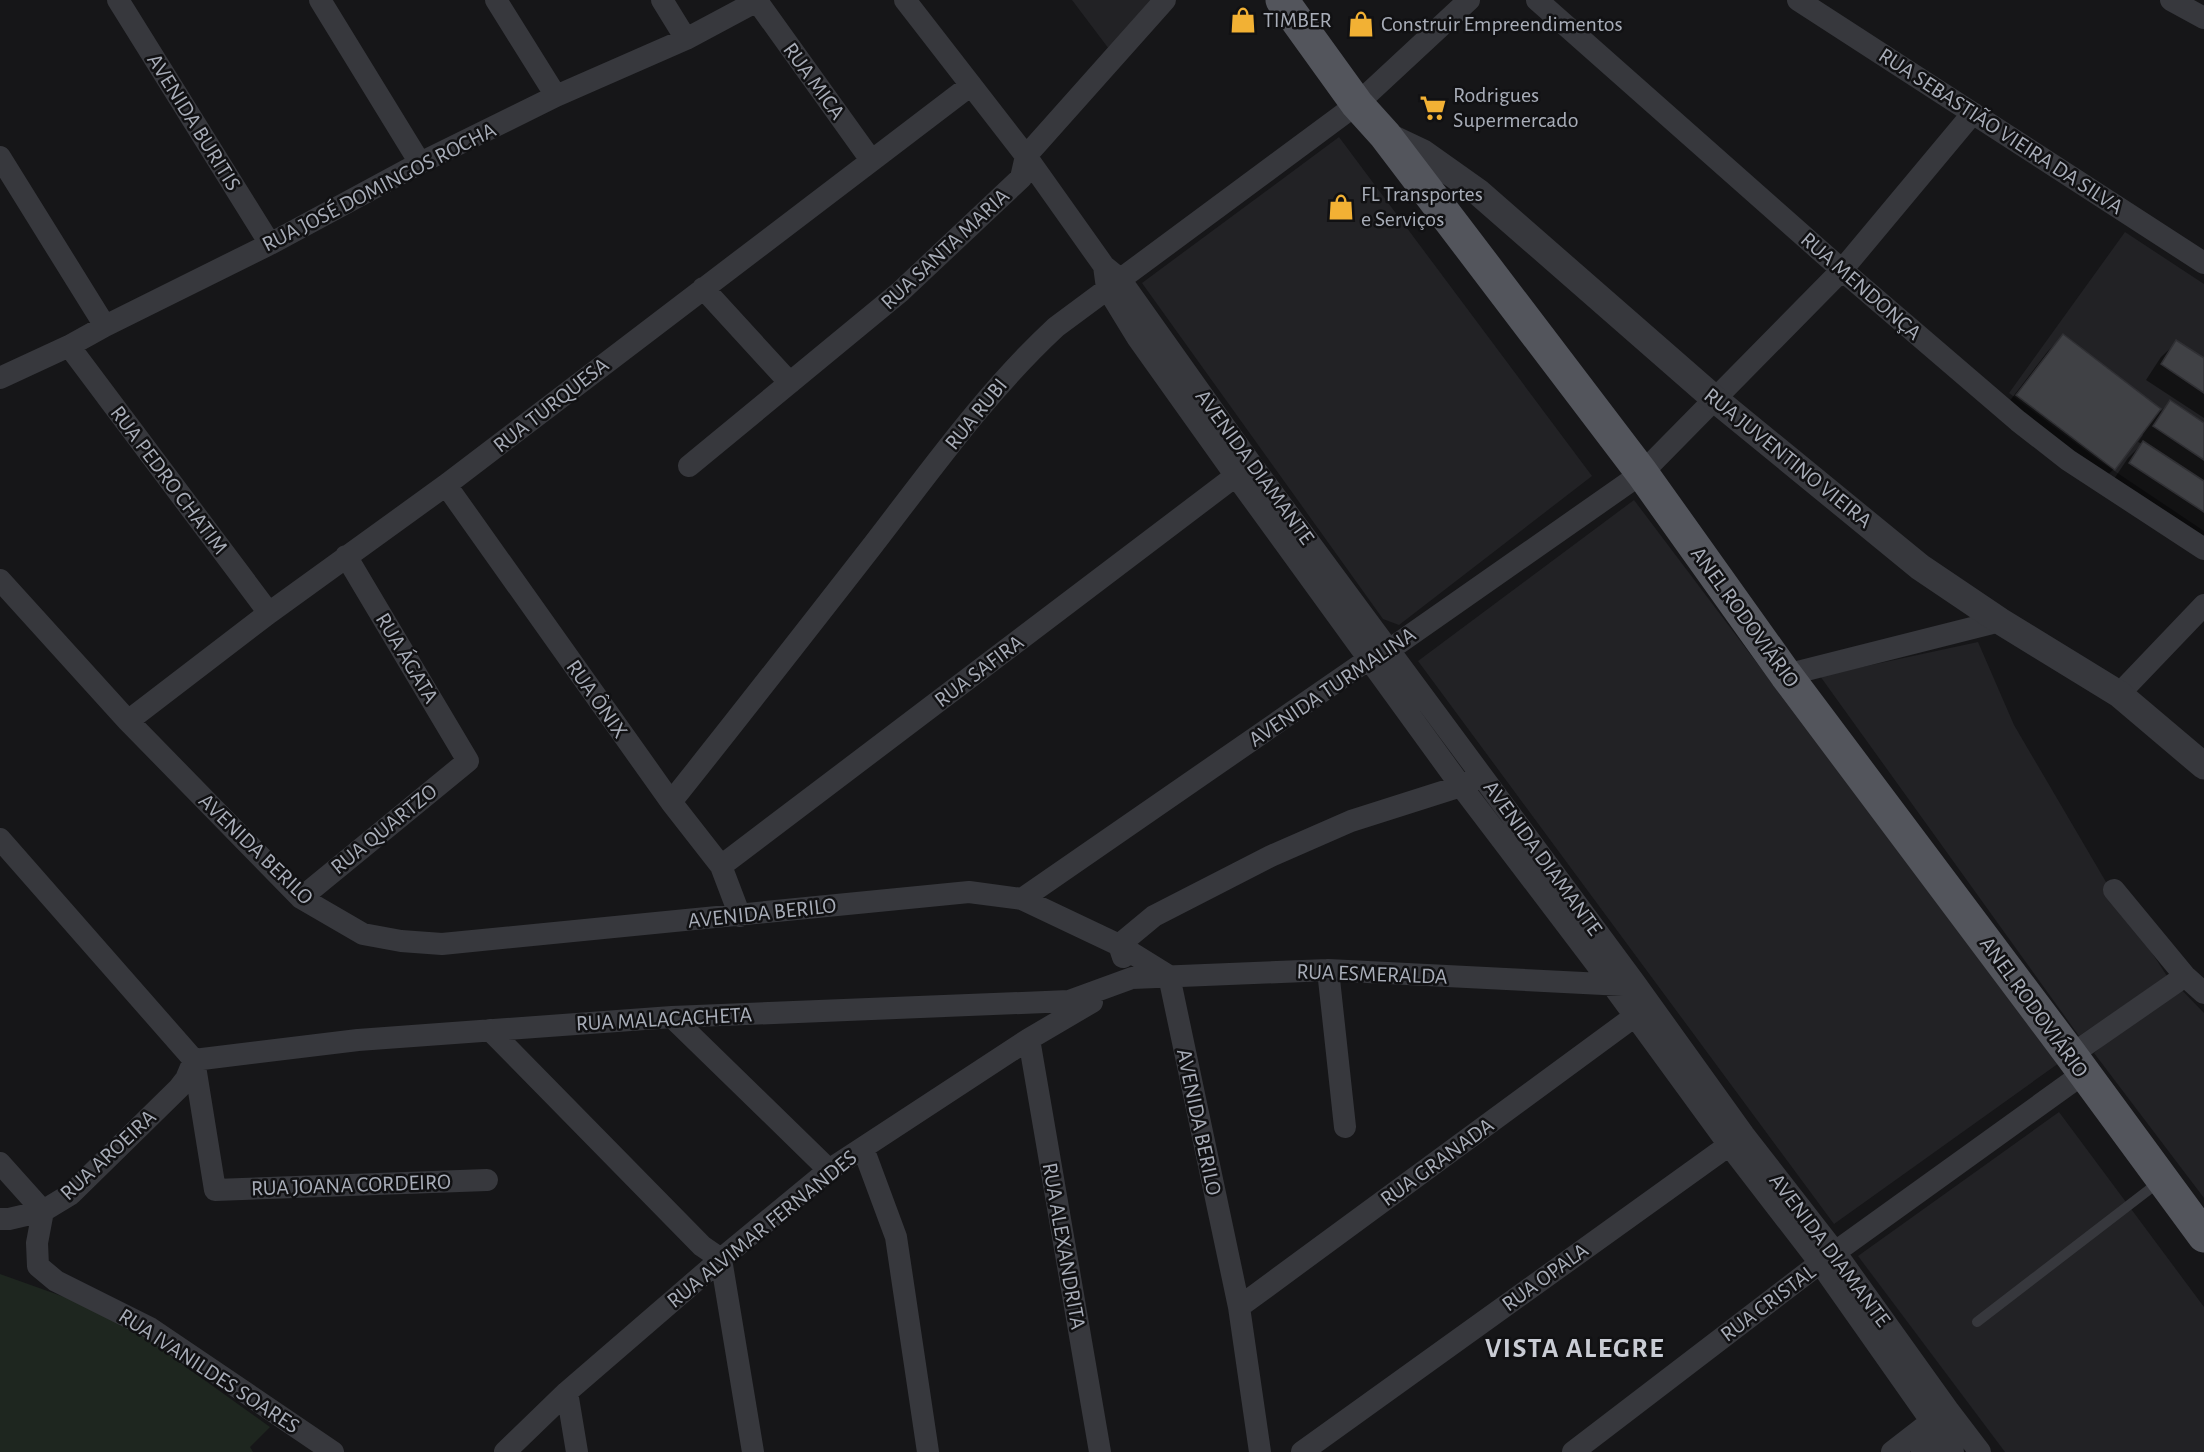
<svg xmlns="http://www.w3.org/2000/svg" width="2204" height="1452" viewBox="0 0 2204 1452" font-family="'Alegreya Sans',sans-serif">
  <rect width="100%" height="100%" fill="#161618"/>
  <path fill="#222225" d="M1072,0H1154L1109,49Z
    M1339,137L1592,476L1399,625L1383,619L1142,283Z
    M2125,232L2204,284V531L2098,460L2009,393Z
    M1634,500L2059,1063L1834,1224L1418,661Z
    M1978,642L2014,725L2106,882L2167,976L2079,1036L1820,676Z
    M2175,983L2204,1013V1198L2094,1053Z
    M2059,1112L2204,1307V1452H2005L1858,1256Z"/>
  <path fill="#1e261f" d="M0,1274L112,1314L270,1427L250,1447L253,1452H0Z"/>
  <path fill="#0007" d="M2063,336L2161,411L2170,402L2204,424V537L2114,479L2128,458L2142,444L2138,442L2143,435L2141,433L2114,469L2098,484L2002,411L2048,351Z
    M2177,342L2204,360V418L2146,380L2161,357Z"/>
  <path fill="#404145" stroke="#303034" stroke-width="1.5" d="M2063,334L2161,409L2115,470L2016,395Z
    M2176,340L2204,358V393L2161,364Z
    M2170,400L2204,423V460L2153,426Z
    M2143,441L2204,481V512L2129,463Z"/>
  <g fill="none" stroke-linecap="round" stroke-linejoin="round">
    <path stroke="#37383d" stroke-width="10" d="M1977,1322L2159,1182"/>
    <path stroke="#37383d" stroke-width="22" d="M118,0L270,244
      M320,0L420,163
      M496,0L556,96
      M662,0L686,39
      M905,0L1026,156L1104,266L1120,279L1252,465L1635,983L1744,1135L1835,1252L1948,1410L1980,1452
      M1537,0L1842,270L2018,421L2068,460L2204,549
      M1798,0L2204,263
      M2171,0L2204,18
      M757,1L871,160
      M0,157L105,326
      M1104,266L1107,288L1137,337L1236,476L1461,786L1613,986L1729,1145L1820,1263L1953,1452
      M703,288L790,383
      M69,346L269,613
      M0,378L69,346L105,326L270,244L420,163L556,96L686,39L759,0
      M689,466L900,292L1021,178L1026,156L1165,0
      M446,485L671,802L721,866L740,916
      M0,580L128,721L301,898L363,934L401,941L442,944L969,892L1022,899L1119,945L1169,976L1239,1307L1260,1452
      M1786,675L2000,621
      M2119,694L2204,605
      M128,721L269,613L446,485L971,85
      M671,802C739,717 806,631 873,545C931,470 986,392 1056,327L1357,104L1469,0
      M0,839L194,1060L215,1190L487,1180
      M721,866L1246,468
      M2114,890L2185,976L2204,993
      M301,898L468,761L346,556
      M1022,899L1369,659L1389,650L1642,473L1842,270L1973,113
      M1123,957L1119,945L1154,916L1271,856L1351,821L1461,786L1472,781
      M1328,970L1345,1127
      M672,1017L829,1170
      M490,1030L702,1246L721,1259L753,1452
      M1029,1039L1100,1452
      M2071,1055L2185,976
      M194,1060L358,1040L672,1017L1069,1001L1132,978L1328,970L1623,985
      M863,1148L896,1237L928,1452
      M0,1163L43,1211L37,1243L38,1266L56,1281L150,1328L333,1452
      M0,1219H9L43,1211L71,1194L179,1088L186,1079L194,1060
      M1239,1307L1646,1008
      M567,1392L577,1452
      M505,1452L567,1392L721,1259L829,1170L1029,1039L1092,1002
      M1302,1452L1739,1138
      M1573,1452L1820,1263L2084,1073
      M1892,1452L1941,1414
      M1922,1452L1951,1429"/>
    <path stroke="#37383d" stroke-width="27" d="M1385,135L1423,153L1478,192L1716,400L1920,567L2000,621L2119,694L2204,766"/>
    <path stroke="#53555c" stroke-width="33" d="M1282,0L1357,104L1385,135L1642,473L1786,675L2071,1055L2204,1236"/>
  </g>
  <defs>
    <g id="shop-bare" transform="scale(2.07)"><path d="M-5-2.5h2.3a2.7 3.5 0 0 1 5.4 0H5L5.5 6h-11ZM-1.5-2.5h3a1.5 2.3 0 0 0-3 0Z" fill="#f2b134" stroke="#111113" stroke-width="2.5" paint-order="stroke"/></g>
    <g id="supermarket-bare" transform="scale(2.07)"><path d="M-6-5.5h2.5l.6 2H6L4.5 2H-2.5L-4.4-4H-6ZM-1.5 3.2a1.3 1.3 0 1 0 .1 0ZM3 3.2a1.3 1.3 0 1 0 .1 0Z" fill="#f2b134" stroke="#111113" stroke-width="2.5" paint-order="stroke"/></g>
  </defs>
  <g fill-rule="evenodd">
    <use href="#shop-bare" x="1243" y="20"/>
    <use href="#shop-bare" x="1361" y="24"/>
    <use href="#supermarket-bare" x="1433" y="108"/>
    <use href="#shop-bare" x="1341" y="207"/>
  </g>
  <g text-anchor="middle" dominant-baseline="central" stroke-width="5" stroke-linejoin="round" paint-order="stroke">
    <g font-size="22" fill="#a8adb8" stroke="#111113" text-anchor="start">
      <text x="1263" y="20">TIMBER</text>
      <text x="1381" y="24">Construir Empreendimentos</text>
      <text x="1453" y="95">Rodrigues<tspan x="1453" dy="25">Supermercado</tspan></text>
      <text x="1361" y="194">FL Transportes<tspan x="1361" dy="25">e Serviços</tspan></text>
    </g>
    <g font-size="22" fill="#a8adb8" stroke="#111113">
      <text transform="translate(814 81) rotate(54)">RUA MICA</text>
      <text transform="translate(194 122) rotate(58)">AVENIDA BURITIS</text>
      <text transform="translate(2001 131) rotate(33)">RUA SEBASTIÃO VIEIRA DA SILVA</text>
      <text transform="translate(379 187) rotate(-27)">RUA JOSÉ DOMINGOS ROCHA</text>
      <text transform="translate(945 249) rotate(-43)">RUA SANTA MARIA</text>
      <text transform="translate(1861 286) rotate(41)">RUA MENDONÇA</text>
      <text transform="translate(551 405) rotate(-38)">RUA TURQUESA</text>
      <text transform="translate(976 414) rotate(-51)">RUA RUBI</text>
      <text transform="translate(1788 458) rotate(39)">RUA JUVENTINO VIEIRA</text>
      <text transform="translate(1255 467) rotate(54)">AVENIDA DIAMANTE</text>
      <text transform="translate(169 480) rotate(53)">RUA PEDRO CHATIM</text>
      <text transform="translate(1745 617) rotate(54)">ANEL RODOVIÁRIO</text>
      <text transform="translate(407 658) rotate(59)">RUA ÁGATA</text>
      <text transform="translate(979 671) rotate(-37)">RUA SAFIRA</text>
      <text transform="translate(1332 687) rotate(-34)">AVENIDA TURMALINA</text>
      <text transform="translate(597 699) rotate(55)">RUA ÔNIX</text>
      <text transform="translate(384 829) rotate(-39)">RUA QUARTZO</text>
      <text transform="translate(256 849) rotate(44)">AVENIDA BERILO</text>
      <text transform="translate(1543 858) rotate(54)">AVENIDA DIAMANTE</text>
      <text transform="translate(762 913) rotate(-6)">AVENIDA BERILO</text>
      <text transform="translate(1372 974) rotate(2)">RUA ESMERALDA</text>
      <text transform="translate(2034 1007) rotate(54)">ANEL RODOVIÁRIO</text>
      <text transform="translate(664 1019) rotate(-3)">RUA MALACACHETA</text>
      <text transform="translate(1199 1122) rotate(78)">AVENIDA BERILO</text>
      <text transform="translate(108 1155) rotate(-43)">RUA AROEIRA</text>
      <text transform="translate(1437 1162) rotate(-36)">RUA GRANADA</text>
      <text transform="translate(351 1185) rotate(-2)">RUA JOANA CORDEIRO</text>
      <text transform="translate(762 1229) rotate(-39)">RUA ALVIMAR FERNANDES</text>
      <text transform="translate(1064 1246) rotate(80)">RUA ALEXANDRITA</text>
      <text transform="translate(1830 1250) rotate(53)">AVENIDA DIAMANTE</text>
      <text transform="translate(1545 1277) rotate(-36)">RUA OPALA</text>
      <text transform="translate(1768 1303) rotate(-37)">RUA CRISTAL</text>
      <text transform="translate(209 1371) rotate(33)">RUA IVANILDES SOARES</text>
    </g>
    <g font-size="28" font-weight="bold" letter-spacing="1.5" fill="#c9ccd4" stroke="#111113">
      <text x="1575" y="1349">VISTA ALEGRE</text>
    </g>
  </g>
</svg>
